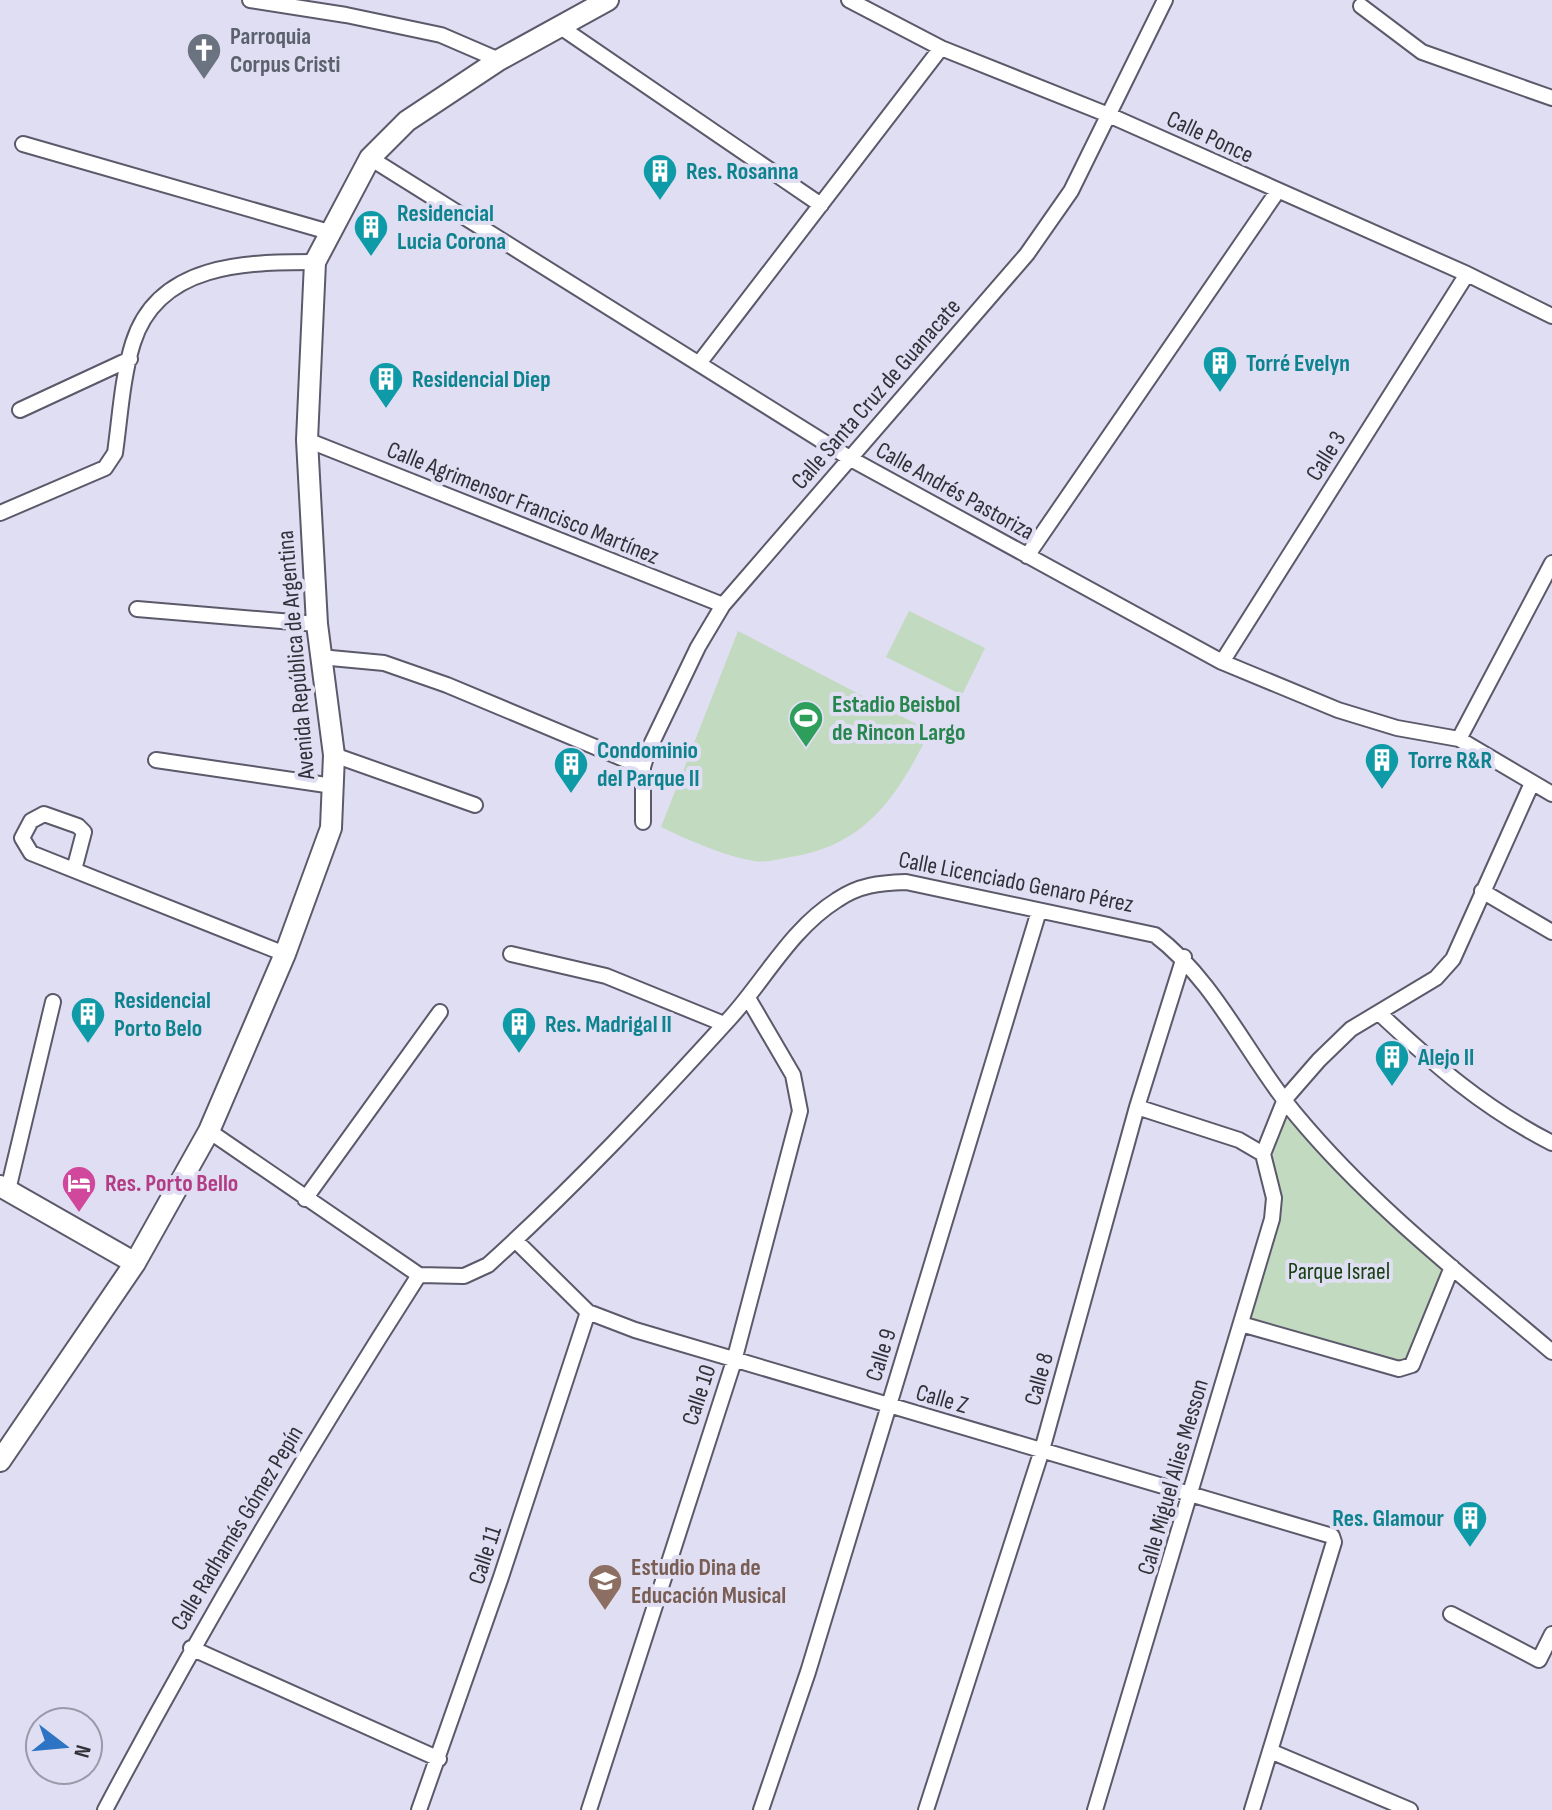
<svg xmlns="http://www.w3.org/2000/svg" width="1552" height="1810" viewBox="0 0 1552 1810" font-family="'Sofia Sans Condensed',sans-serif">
  <rect width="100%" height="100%" fill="#e0def2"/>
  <path fill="#c2dabf" d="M909,611L985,648L962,695L886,657Z
    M738,631L930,731C898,795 866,846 790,857C779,859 765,863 754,861C721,855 691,841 661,827Z
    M1285,1099L1295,1114L1452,1267L1422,1346L1399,1369L1241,1324L1272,1219L1263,1154Z"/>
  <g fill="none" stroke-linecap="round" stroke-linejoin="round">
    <g stroke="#5b596a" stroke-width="18">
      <path id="street" d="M250,0L346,15L441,35L499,60
        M849,0L941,48L1111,116L1467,274L1552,316
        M1361,6L1422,52L1552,98
        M562,28L821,205
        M23,144L329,232
        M370,158L851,459L1222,662L1338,710L1397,728L1459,739L1552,794
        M700,362L941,48
        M20,410L130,359
        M307,440L723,605
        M0,513L105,468L115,453C120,418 122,378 133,343C158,263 246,262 315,262
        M1027,556L1277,192
        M137,609L317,624
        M320,657L384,663L447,685L643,767
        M1222,662L1467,274
        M1459,739L1552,563
        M334,755L475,805
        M156,760L333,786
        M643,822V767L648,751L698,647L723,605L1027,254L1071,191L1165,0
        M74,870L84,832L78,826L44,814L31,821L22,838L31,853L285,954
        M1482,891L1552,932
        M511,954L606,976L724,1024
        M1379,1013C1436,1066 1482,1107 1552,1143
        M1137,1107L1239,1140L1263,1154
        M209,1131L419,1275L464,1276L488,1265C574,1187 653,1103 731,1017C766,978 791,929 837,900C859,885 879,883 906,882L1155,935C1217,982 1248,1058 1297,1116C1371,1205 1464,1277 1552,1352
        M1263,1154L1285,1099L1319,1060L1351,1029L1436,978L1453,959L1532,783
        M8,1190L53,1002
        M305,1199L440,1012
        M515,1240L588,1312L635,1330L1332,1536L1334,1542L1252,1810
        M1241,1324L1399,1369L1412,1365L1452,1267
        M1451,1614L1539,1660L1552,1634
        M191,1648L439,1759
        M1270,1751L1410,1810
        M105,1810C202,1627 307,1450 419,1275
        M419,1810L501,1577L588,1312
        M589,1810L734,1361L800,1111L793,1075L748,998
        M761,1810L808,1672L1039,911
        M926,1810L1042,1450L1137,1107L1184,957
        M1095,1810L1272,1219L1274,1198L1263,1154"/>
    </g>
    <g stroke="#5b596a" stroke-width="24">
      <path id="secondary" d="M0,1186L135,1263
        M0,1461L135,1263L209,1131L285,954L331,828L334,755L317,624L307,440L315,262L370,158L407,121L499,60L608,0"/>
    </g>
    <use href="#street" stroke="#fff" stroke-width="14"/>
    <use href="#secondary" stroke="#fff" stroke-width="20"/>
  </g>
  <defs>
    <g id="church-pin" transform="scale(1.8)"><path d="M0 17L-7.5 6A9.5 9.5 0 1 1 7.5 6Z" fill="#6b7280" stroke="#e0def2"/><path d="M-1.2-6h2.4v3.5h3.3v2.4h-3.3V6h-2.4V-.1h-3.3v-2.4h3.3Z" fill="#fff"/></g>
    <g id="building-pin" transform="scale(1.8)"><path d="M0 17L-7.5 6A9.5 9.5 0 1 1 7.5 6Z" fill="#0f9aa8" stroke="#e0def2"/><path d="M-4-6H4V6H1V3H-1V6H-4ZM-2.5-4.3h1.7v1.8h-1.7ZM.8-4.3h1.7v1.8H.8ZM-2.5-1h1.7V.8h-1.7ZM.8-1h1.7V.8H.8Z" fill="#fff"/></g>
    <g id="stadium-pin" transform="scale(1.8)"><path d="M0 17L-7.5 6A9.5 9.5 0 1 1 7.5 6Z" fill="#2e9e5b" stroke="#e0def2"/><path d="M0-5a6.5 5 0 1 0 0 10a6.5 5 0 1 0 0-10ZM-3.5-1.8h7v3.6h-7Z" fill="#fff"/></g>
    <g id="hotel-pin" transform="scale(1.8)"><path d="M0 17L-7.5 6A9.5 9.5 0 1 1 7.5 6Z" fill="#d1479c" stroke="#e0def2"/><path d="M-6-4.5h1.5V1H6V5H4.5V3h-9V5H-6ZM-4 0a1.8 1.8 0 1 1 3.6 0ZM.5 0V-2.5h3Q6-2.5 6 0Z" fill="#fff"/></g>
    <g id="school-pin" transform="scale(1.8)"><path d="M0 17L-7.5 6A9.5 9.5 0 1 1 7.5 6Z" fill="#8d6e63" stroke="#e0def2"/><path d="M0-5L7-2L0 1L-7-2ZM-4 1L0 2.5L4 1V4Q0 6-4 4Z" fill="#fff"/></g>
  </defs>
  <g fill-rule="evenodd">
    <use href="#church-pin" x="204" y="50"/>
    <use href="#building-pin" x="660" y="171"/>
    <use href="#building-pin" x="371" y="227"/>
    <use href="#building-pin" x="1220" y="363"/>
    <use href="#building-pin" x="386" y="379"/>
    <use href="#stadium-pin" x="806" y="718"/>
    <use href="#building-pin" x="1382" y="760"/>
    <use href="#building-pin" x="571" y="764"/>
    <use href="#building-pin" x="88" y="1014"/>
    <use href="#building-pin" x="519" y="1024"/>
    <use href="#building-pin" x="1392" y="1057"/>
    <use href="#hotel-pin" x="79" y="1183"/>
    <use href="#building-pin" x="1470" y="1518"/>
    <use href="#school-pin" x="605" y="1581"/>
  </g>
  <g text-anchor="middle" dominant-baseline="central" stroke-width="8" stroke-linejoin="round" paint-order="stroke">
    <g font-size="24" font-weight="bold" fill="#5b616d" stroke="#e0def2" text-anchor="start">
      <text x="230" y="36">Parroquia<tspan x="230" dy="28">Corpus Cristi</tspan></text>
    </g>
    <g font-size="24" fill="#323139" stroke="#e0def2">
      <text transform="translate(1210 137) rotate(25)">Calle Ponce</text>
      <text transform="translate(876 394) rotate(-49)">Calle Santa Cruz de Guanacate</text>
      <text transform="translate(1326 456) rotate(-58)">Calle 3</text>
      <text transform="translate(955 491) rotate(29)">Calle Andrés Pastoriza</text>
      <text transform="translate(523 503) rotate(22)">Calle Agrimensor Francisco Martínez</text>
      <text transform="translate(296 655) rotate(-95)">Avenida República de Argentina</text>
      <text transform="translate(1016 882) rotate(11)">Calle Licenciado Genaro Pérez</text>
      <text transform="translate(881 1355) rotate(-73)">Calle 9</text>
      <text transform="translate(1039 1379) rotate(-75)">Calle 8</text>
      <text transform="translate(699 1395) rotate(-72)">Calle 10</text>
      <text transform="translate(942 1399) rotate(16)">Calle Z</text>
      <text transform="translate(1173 1477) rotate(-74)">Calle Miguel Alies Messon</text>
      <text transform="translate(237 1528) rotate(-59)">Calle Radhamés Gómez Pepín</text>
      <text transform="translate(485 1555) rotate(-72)">Calle 11</text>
    </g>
    <g font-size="24" font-weight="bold" fill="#0d838f" stroke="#e0def2" text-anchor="start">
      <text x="686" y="171">Res. Rosanna</text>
      <text x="397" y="213">Residencial<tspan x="397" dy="28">Lucia Corona</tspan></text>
      <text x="1246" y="363">Torré Evelyn</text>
      <text x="412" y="379">Residencial Diep</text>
      <text x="597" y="750">Condominio<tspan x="597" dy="28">del Parque II</tspan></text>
      <text x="1408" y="760">Torre R&amp;R</text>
      <text x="114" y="1000">Residencial<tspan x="114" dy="28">Porto Belo</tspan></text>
      <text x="545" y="1024">Res. Madrigal II</text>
      <text x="1418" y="1057">Alejo II</text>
      <text x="1444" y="1518" text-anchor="end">Res. Glamour</text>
    </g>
    <g font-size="24" font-weight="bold" fill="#27864d" stroke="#e0def2" text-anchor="start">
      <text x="832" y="704">Estadio Beisbol<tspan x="832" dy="28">de Rincon Largo</tspan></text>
    </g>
    <g font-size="24" font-weight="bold" fill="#b23c85" stroke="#e0def2" text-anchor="start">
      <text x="105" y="1183">Res. Porto Bello</text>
    </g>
    <g font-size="24" fill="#184013" stroke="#e0def2">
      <text x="1339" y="1271">Parque Israel</text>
    </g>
    <g font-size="24" font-weight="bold" fill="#785e54" stroke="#e0def2" text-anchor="start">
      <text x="631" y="1567">Estudio Dina de<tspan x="631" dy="28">Educación Musical</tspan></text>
    </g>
  </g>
  <g transform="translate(64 1746) rotate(106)"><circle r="38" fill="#e0def2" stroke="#9a99a8" stroke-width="2"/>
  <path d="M0-6L14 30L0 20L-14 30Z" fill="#2d74c4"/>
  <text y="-12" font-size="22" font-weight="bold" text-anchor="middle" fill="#323139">N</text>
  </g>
</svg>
